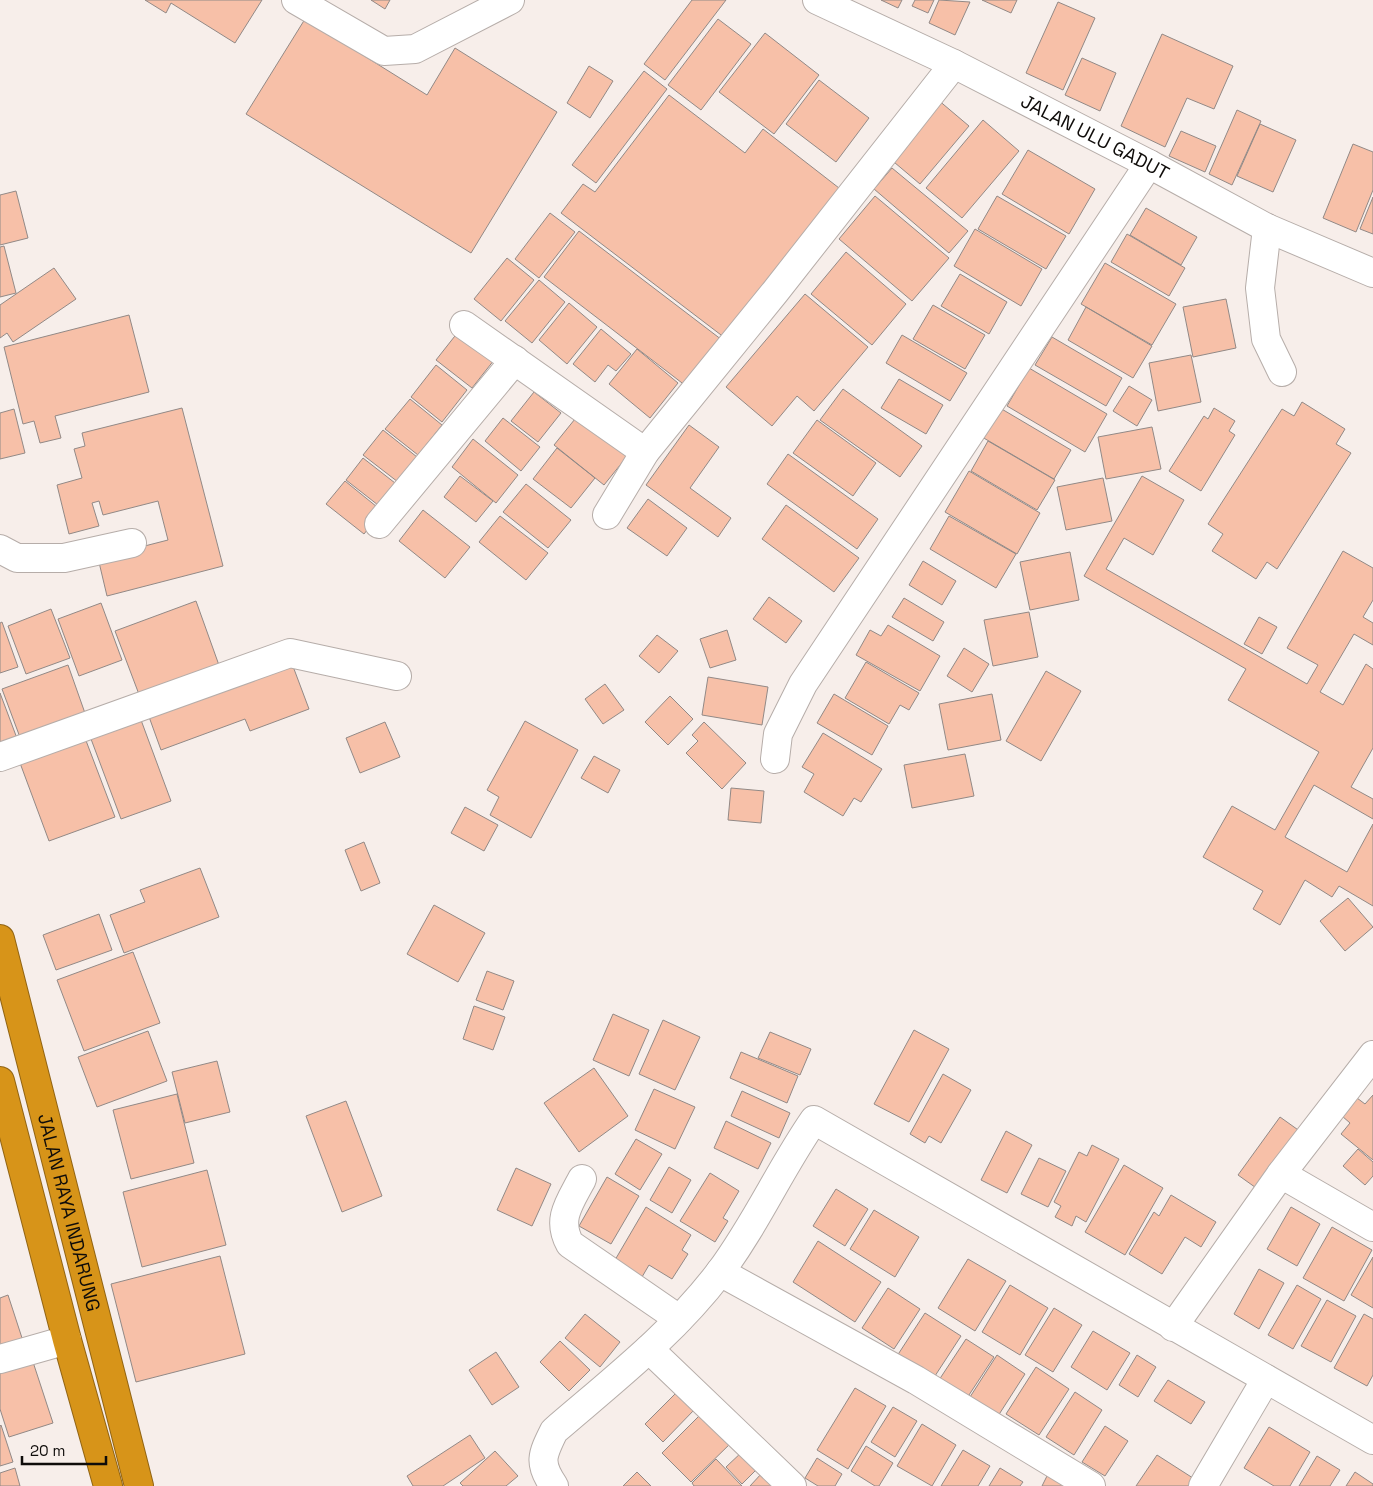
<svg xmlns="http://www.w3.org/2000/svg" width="1373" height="1486" viewBox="0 0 1373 1486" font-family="'Space Grotesk',sans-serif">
  <rect width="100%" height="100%" fill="#f7eeea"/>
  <path fill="#f7c0a8" stroke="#928986" d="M145,0H262L235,43L171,3L166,13Z
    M371,0H390L385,9Z
    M692,0H726L665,80L644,64Z
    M881,0H902L898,8Z
    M915,0H934L928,13L912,6Z
    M939,0L970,2L955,35L929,23Z
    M982,0H1017L1011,13Z
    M1058,2L1095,18L1063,90L1026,73Z
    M305,19L427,95L455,48L557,112L471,253L246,114Z
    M718,19L751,44L701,110L668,85Z
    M765,33L819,75L774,134L719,92Z
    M1162,34L1233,66L1214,109L1187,98L1165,147L1121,126Z
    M1082,58L1116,73L1100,111L1065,95Z
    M589,66L613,81L590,118L567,103Z
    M644,71L667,89L596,183L572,165Z
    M819,80L869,118L836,162L786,124Z
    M669,95L745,153L763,129L839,188L725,338L561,213L583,184L595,192Z
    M937,99L969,126L920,184L888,157Z
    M1237,110L1261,121L1232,185L1209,174Z
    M983,120L1019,151L962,218L926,188Z
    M1260,124L1296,140L1273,192L1237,176Z
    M1181,131L1216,146L1205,172L1169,156Z
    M1353,144L1373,152V190L1356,232L1323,218Z
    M1028,150L1095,189L1069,234L1002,194Z
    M892,168L968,231L949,253L874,189Z
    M16,191L28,238L0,245V195Z
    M875,196L949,258L912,301L839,239Z
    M997,196L1066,236L1046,269L978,229Z
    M1373,197V234L1360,229Z
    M1146,208L1197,237L1181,265L1130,235Z
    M550,213L575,232L539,278L515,259Z
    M975,229L1042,269L1021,306L954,266Z
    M579,231L722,340L686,386L544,277Z
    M1127,234L1185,268L1169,296L1111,262Z
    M4,246L16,293L0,297V247Z
    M846,252L906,304L872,345L811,294Z
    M507,258L534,280L501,321L474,299Z
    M1105,263L1176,304L1152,345L1081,304Z
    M54,268L76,299L13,342L7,333L0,338V305Z
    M960,274L1007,302L989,334L941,306Z
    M539,280L565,302L532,343L505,321Z
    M805,294L868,347L814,411L797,396L772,426L726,387Z
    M1226,299L1236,348L1193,357L1183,307Z
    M569,303L597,327L567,364L539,340Z
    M933,305L985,335L965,369L913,339Z
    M1086,307L1152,346L1133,378L1068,340Z
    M129,315L149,392L55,416L61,438L40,443L34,421L23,424L4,347Z
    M462,327L498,355L472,388L436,360Z
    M601,329L631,354L616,371L608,365L595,382L573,364Z
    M902,335L967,373L950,401L886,363Z
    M1052,337L1122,378L1106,406L1035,365Z
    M637,349L678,383L650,418L609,384Z
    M1191,355L1201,402L1158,411L1149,363Z
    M436,365L467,390L442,422L411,397Z
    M1029,368L1107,414L1085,452L1007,406Z
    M899,379L943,405L926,434L881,408Z
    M1129,386L1152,400L1137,426L1113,411Z
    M843,389L922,446L900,477L820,420Z
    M534,392L561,413L538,442L511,421Z
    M410,399L442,425L418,455L385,429Z
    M1302,402L1345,429L1336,444L1351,453L1277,569L1267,562L1256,579L1212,551L1223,534L1208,524L1282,409L1294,416Z
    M182,408L223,566L107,596L98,558L168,540L158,501L103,515L99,501L92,503L99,526L69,534L57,485L82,478L74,449L85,446L82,433Z
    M1000,408L1071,450L1054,479L982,437Z
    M1214,408L1235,421L1229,431L1235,435L1201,491L1169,471L1204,416L1208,419Z
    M14,409L25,453L0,459V413Z
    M579,414L629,454L604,485L554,445Z
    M503,418L540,447L521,471L485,441Z
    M817,420L876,463L853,496L793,453Z
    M689,425L719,447L690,488L731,518L718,537L646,485Z
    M1152,427L1161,469L1106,479L1098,437Z
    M383,430L417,457L398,482L363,455Z
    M473,439L518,475L496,503L452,467Z
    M988,441L1055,480L1037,510L971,471Z
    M557,448L595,478L571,508L533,479Z
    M788,454L878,519L857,549L767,484Z
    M363,458L395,483L378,505L346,480Z
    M969,471L1040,513L1017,554L945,512Z
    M460,476L493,501L476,522L444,497Z
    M1142,476L1184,500L1153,555L1124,538L1106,569L1307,684L1318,665L1287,648L1343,551L1373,568V600L1363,617L1373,623V645L1354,634L1320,692L1343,705L1366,664L1373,669V748L1351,787L1373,799V819L1314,785L1285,837L1347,872L1373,824V906L1339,886L1332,897L1305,880L1280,925L1253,909L1263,891L1203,857L1232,806L1275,830L1319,752L1228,700L1246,669L1084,576Z
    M1103,478L1112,521L1066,530L1057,487Z
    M345,481L382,511L364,534L326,504Z
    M526,484L571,520L548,548L503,512Z
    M648,499L687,528L667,556L627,528Z
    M786,505L859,558L834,592L762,539Z
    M423,510L470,547L445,578L399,541Z
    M500,516L548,553L526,580L479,542Z
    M949,516L1016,554L996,588L930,549Z
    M1070,552L1079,600L1030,610L1020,562Z
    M923,561L956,581L942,605L909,585Z
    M769,597L802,621L786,643L753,619Z
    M904,598L944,622L933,641L892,617Z
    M196,601L220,668L140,697L115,631Z
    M101,603L122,660L79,676L58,619Z
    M51,609L70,658L26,674L8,626Z
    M1029,612L1038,657L993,666L984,620Z
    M1259,617L1277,627L1262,654L1244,644Z
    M2,622L18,667L0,673V623Z
    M888,625L940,656L920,691L856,655L870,630L881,636Z
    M727,630L736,660L710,668L700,639Z
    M657,635L678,651L659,673L639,656Z
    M964,648L989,664L972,692L947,676Z
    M291,661L309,709L250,731L245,719L161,750L148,714Z
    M866,662L919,693L909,710L900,705L889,724L845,698Z
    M68,665L86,716L21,740L2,689Z
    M1046,671L1081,691L1041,761L1006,741Z
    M708,677L768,687L762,725L702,715Z
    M605,684L624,710L603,724L585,699Z
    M0,693L18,741L0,747Z
    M834,694L888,726L872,755L817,723Z
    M992,694L1001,740L948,750L939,704Z
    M670,696L693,719L668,745L645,722Z
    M141,720L171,801L121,819L91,739Z
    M525,721L578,750L531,838L490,815L499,797L487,790Z
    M385,722L400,757L360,773L346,738Z
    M704,722L746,763L722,789L686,753L698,741L692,735Z
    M823,733L882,769L861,802L854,798L843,816L804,792L814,774L802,767Z
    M85,738L115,817L49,841L20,763Z
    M965,754L974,796L912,808L904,765Z
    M594,756L620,770L608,793L581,778Z
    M731,788L764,791L761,823L728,820Z
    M465,807L498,825L484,851L451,833Z
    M364,842L380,883L361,891L345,850Z
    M200,868L219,917L124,953L110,915L145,902L140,890Z
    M1348,898L1373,927L1345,951L1320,921Z
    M434,905L485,933L458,982L407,954Z
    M99,914L112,950L56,970L43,935Z
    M133,952L160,1023L84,1051L57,980Z
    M487,971L514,981L503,1010L476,1000Z
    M474,1006L505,1017L493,1050L463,1039Z
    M613,1014L649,1030L629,1076L593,1060Z
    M663,1020L700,1037L675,1090L639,1074Z
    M914,1030L949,1049L909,1122L874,1104Z
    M148,1031L167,1081L97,1107L78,1057Z
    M770,1032L811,1049L800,1075L758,1058Z
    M741,1052L798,1076L787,1103L730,1078Z
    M217,1061L230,1112L185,1123L172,1072Z
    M594,1068L628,1116L579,1152L544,1103Z
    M943,1074L971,1090L941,1143L929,1136L925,1143L910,1134Z
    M654,1089L695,1107L675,1149L635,1130Z
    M742,1091L790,1113L779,1138L731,1116Z
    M177,1094L194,1163L131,1179L113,1110Z
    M1373,1095V1160L1341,1134L1350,1123L1342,1116L1357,1098L1365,1104Z
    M346,1101L382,1196L342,1212L306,1116Z
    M1280,1117L1301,1132L1259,1190L1238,1175Z
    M726,1121L771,1143L758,1169L714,1148Z
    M1006,1131L1032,1145L1007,1193L981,1180Z
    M636,1139L662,1154L640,1190L615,1174Z
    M1092,1145L1119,1159L1086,1222L1076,1216L1072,1226L1055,1217L1061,1206L1054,1202L1079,1152L1087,1156Z
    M1358,1149L1373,1162V1176L1365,1185L1343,1166Z
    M1039,1158L1066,1171L1048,1207L1021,1194Z
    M1124,1165L1163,1188L1125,1255L1085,1232Z
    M669,1167L691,1180L672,1213L650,1200Z
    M516,1168L551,1184L532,1226L497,1210Z
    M207,1170L226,1245L142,1267L123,1192Z
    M710,1173L739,1191L723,1218L728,1221L715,1242L680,1221Z
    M607,1177L639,1196L611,1244L579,1226Z
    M836,1189L868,1209L845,1246L813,1226Z
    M1171,1195L1216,1222L1201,1247L1185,1237L1162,1274L1129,1254L1154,1212L1159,1216Z
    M646,1207L691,1235L682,1250L688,1254L672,1279L649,1265L642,1277L615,1260Z
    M1291,1207L1320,1224L1297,1266L1267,1249Z
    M874,1210L919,1237L895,1277L850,1249Z
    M1332,1227L1372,1250L1344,1301L1303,1278Z
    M818,1241L881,1282L855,1322L793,1282Z
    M220,1256L245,1354L136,1382L111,1284Z
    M1373,1257V1308L1351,1295Z
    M968,1259L1006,1281L975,1331L938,1308Z
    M1259,1269L1284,1283L1259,1329L1234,1314Z
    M1010,1285L1048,1308L1020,1355L982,1332Z
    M1297,1285L1321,1299L1293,1349L1268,1335Z
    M888,1288L920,1309L894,1349L862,1328Z
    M8,1295L23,1341L0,1349V1298Z
    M1327,1300L1356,1316L1331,1362L1301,1346Z
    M1054,1308L1082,1325L1053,1372L1025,1355Z
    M925,1313L961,1336L933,1379L897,1356Z
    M585,1314L620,1342L600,1367L565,1338Z
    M1364,1314L1373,1319V1375L1367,1386L1334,1368Z
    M1093,1331L1130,1353L1107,1390L1071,1367Z
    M966,1339L994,1357L967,1398L939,1380Z
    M560,1341L590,1370L569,1391L540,1362Z
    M496,1352L519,1387L492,1405L469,1370Z
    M997,1355L1025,1374L998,1416L970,1397Z
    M1137,1355L1156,1367L1138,1397L1119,1385Z
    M33,1362L53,1423L9,1437L0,1409V1372Z
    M1036,1367L1069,1389L1039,1435L1006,1414Z
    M1168,1380L1205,1402L1191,1424L1154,1401Z
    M855,1388L886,1406L848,1469L817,1450Z
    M677,1392L695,1409L663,1442L645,1424Z
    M1075,1392L1102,1410L1074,1455L1046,1437Z
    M893,1407L917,1421L895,1457L871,1442Z
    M704,1411L733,1441L691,1482L662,1453Z
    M922,1424L956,1445L932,1486L897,1466Z
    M1,1425L13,1462L0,1466V1426Z
    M1105,1426L1128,1441L1105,1476L1082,1462Z
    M1269,1427L1310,1452L1290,1486H1274L1244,1468Z
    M470,1435L485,1458L443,1486H413L407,1476Z
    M866,1446L893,1463L879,1486H875L851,1471Z
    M963,1450L990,1466L978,1486H941Z
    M495,1451L518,1476L506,1486H463L460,1483Z
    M743,1451L759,1467L742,1484L726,1467Z
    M1157,1455L1196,1480L1192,1486H1136Z
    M1317,1456L1340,1470L1330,1486H1299Z
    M817,1458L842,1474L835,1486H818L805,1478Z
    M716,1459L742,1486H694L692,1483Z
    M15,1468L20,1486H0V1473Z
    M1000,1468L1023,1482L1020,1486H989Z
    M637,1472L651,1486H623Z
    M1355,1472L1373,1484V1486H1346Z
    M762,1473L776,1486H750Z
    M1048,1474L1069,1486H1042Z"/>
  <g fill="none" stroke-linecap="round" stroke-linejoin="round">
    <g stroke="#b6ada9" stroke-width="30">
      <g id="minor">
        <path d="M296,0L384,51L415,49L510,0"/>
        <path id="s1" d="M817,0L954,64L1149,164L1267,228L1373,273"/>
        <path d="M1267,228L1260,288L1266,339L1282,372"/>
        <path d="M464,325L645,452"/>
        <path d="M607,515L645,452L775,292L954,64"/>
        <path d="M379,524L515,360"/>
        <path d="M0,549L17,558H64L132,543"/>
        <path d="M0,757L290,653L397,676"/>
        <path d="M775,759L778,734L803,684L1149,164"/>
        <path d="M1281,1174L1373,1227"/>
        <path d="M582,1179C570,1202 556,1219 570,1244L679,1319"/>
        <path d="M720,1272L916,1380L1091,1486"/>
        <path d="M1173,1327L1281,1174L1373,1055"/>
        <path d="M649,1349L792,1486"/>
        <path d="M0,1359L67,1340"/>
        <path d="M554,1486C538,1463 542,1455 554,1431C612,1381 674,1333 720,1272C756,1224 780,1169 814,1120L1373,1440"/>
        <path d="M1203,1486L1266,1379"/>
      </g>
    </g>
    <g stroke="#916414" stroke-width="30">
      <g id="highway">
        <path id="s2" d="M0,939L139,1486"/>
        <path d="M0,1081L67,1340L108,1486"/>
      </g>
    </g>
    <use href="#minor" stroke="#fff" stroke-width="28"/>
    <use href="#highway" stroke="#d79419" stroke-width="28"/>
  </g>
  <g text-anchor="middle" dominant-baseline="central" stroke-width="4" stroke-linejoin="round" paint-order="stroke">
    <g font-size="19" fill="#0f0c0a" stroke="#f7eeea">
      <text stroke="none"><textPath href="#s1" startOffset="310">JALAN ULU GADUT</textPath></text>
      <text stroke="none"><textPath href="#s2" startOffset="282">JALAN RAYA INDARUNG</textPath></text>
    </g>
  </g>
  <path d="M22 1456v8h84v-8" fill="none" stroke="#0f0c0a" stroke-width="2.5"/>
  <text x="30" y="1456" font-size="15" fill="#0f0c0a" stroke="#f7eeea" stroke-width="4" paint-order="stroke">20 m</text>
</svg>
